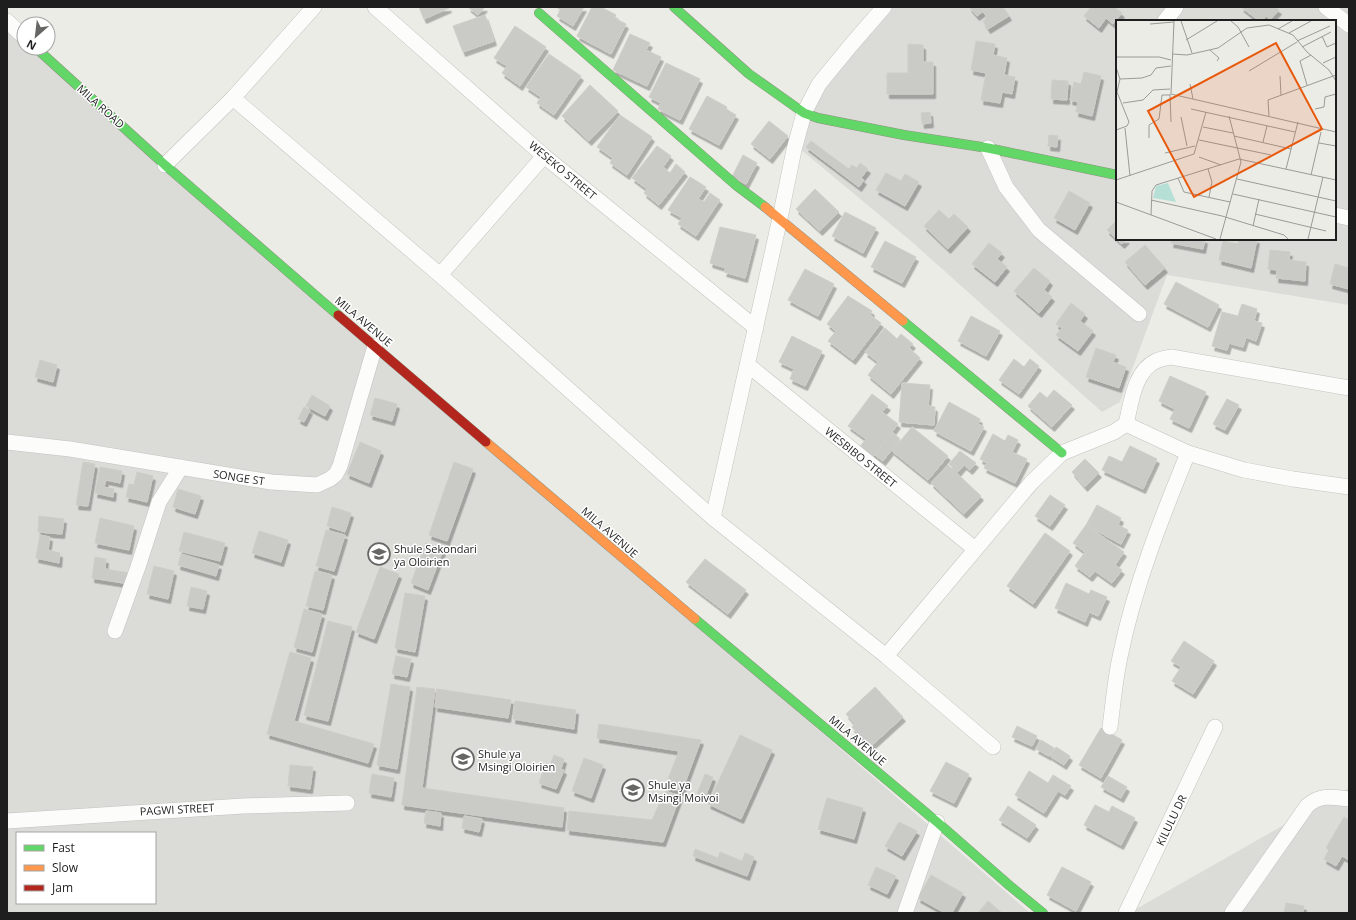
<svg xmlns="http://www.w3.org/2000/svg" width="1356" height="920" viewBox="0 0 1356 920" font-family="'Open Sans',sans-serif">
  <defs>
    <filter id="shadow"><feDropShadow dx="2.5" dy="4.5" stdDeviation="0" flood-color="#0004"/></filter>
  </defs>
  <rect width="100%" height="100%" fill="#ecece7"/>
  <path fill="#dbdbd8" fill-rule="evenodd" d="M893,7H1349V305L1167,275L1120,402L1102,412L912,242L788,139L823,79ZM1117,21H1335V239H1117Z
    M7,27L24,41V48H32L1030,913H7ZM17,833H155V903H17Z
    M1349,788V913H1129Z"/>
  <path fill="#cacac6" stroke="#cfcdc8" filter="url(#shadow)" d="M419,7H449V8L424,19Z
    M468,7H485L478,15Z
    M556,7H584L573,26L557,16L561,10Z
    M592,7H601L616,15L614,18L626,24L611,54L577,36Z
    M969,7H989L977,16Z
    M989,7H1003L1009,16L988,29L983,21L987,18L983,11Z
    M1091,7H1114L1122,13L1113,24L1106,18L1099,28L1084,16Z
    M1241,7H1275L1279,10L1270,20L1266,16L1262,21H1259Z
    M485,15L494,41L463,52L453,26Z
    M515,26L546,47L520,86L502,73L507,66L494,58Z
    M630,34L650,43L646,50L661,57L647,86L613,70Z
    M976,41L995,44L993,55L1007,58L1004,75L1015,77L1012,94L1002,92L1000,103L981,100L986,73L971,70Z
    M908,44L923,45V62H933V94H887V73H908Z
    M549,54L581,76L554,115L537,103L541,97L526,87Z
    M666,63L700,79L680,120L658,109L661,103L649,97Z
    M1084,72L1101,76L1092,116L1076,112L1078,102L1070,100L1074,82L1081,84Z
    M1052,80L1068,81L1067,100L1051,99Z
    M590,85L618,111L589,141L562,116Z
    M707,96L727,107L726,109L736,115L719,145L689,129Z
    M930,112L931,123L922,124L921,113Z
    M620,115L652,137L627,175L610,163L613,158L597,147Z
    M769,121L788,136L770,159L751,144Z
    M1049,135L1058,136L1057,147L1048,146Z
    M811,141L849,169L852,165L857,168L860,163L868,169L861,178L864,180L859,187L806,147Z
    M657,146L671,156L663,167L670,173L676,164L685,172L659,205L644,193L647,189L632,178Z
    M743,155L757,163L746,184L732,177Z
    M886,173L901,181L905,174L919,182L905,206L876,190Z
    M690,177L706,187L698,199L704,202L710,193L720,200L696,236L678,224L682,218L668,210Z
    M815,189L839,212L820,231L796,209Z
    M1069,191L1090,203L1075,230L1054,218Z
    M939,210L949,219L954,214L968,227L948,249L924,226Z
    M845,212L876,228L863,253L832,236Z
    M1117,220V239H1127L1122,244L1107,230Z
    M720,227L756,235L745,278L724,272L726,268L710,263Z
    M1172,239H1205L1203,249L1171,243Z
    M1239,239H1257L1251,268L1219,260L1223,241L1238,244Z
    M885,241L916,257L902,283L871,267Z
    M989,243L1002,253L997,259L1007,267L995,282L972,264Z
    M1145,245L1165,268L1145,285L1125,262Z
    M1270,250L1290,252L1289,260L1306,262L1305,281L1276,278L1277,270L1268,269Z
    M1335,264L1349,268V289L1330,284Z
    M1034,268L1050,281L1044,290L1052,297L1039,313L1014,291Z
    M805,269L834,284L818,316L788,300Z
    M1176,282L1219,305L1208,327L1164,304Z
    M848,296L872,311L870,315L881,323L853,360L828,341L836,331L827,324Z
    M1071,303L1085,314L1080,321L1093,331L1078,351L1056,335L1062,328L1056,324Z
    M1242,304L1257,309L1254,321L1262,323L1256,341L1246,337L1243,347L1229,343L1227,350L1212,346L1222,312L1238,316Z
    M971,316L1000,331L986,356L958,341Z
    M885,328L897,339L901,334L913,344L909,348L920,358L891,394L868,375L878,362L865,352Z
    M792,336L822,351L805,386L790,379L794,369L779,362Z
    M1096,348L1116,355L1113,362L1126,367L1119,388L1086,377Z
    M1014,359L1024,367L1030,359L1039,366L1019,394L999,380Z
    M40,360L57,365L53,382L35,377Z
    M1170,376L1206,392L1189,428L1170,419L1175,409L1159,401Z
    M902,383L930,385L928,406L935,407L934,425L899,422Z
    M1054,390L1072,405L1052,427L1028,406L1040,392L1047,398Z
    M872,394L888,406L882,412L898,424L872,458L859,448L866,439L848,426Z
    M312,395L330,406L325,416L306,406Z
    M375,398L397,404L392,421L370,415Z
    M1227,399L1239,405L1225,430L1213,424Z
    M949,402L980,419L978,424L984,427L971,451L934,431Z
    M304,407L310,410L304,422L298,419Z
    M912,427L948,456L928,480L892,451Z
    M892,432L900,439L883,461L875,455Z
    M993,434L1005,441L1008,435L1018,440L1012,452L1027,459L1015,483L984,468L987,463L980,459Z
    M360,442L381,451L369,483L347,474Z
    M1130,446L1157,459L1143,489L1102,470L1109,456L1122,462Z
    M960,451L976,463L970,470L964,465L958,472L949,464Z
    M1085,459L1099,473L1085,487L1072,472Z
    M83,462L95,464L88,506L76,505Z
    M454,462L473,469L447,541L429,535Z
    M948,465L981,496L964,514L931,483Z
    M100,467L122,471L120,483L106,480L104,487L114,489L113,497L95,493Z
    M137,472L153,476L147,502L126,497L129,484L134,485Z
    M178,489L201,496L195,514L173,507Z
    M1050,495L1065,505L1050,526L1035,516Z
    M1097,505L1121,518L1118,525L1128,530L1121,544L1086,525Z
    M332,507L351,513L345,532L327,526Z
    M39,516L64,519L62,534L38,532Z
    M100,518L134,526L129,550L95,543Z
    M1086,525L1124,552L1115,565L1122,570L1112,583L1095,571L1090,577L1075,566L1085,552L1073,543Z
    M326,530L345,535L334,571L316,566Z
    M259,531L288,540L281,562L252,553Z
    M184,532L225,543L220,561L179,551Z
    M1045,533L1070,551L1033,604L1007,586Z
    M40,535L50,537L48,550L60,553L59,563L36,558Z
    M426,543L443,550L428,590L411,583Z
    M181,554L219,565L216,576L178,565Z
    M95,557L106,559L105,569L130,573L129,584L92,578Z
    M705,559L746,590L728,614L686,582Z
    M154,566L174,571L168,599L147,594Z
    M380,567L399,574L374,639L356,632Z
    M315,571L332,575L323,610L306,606Z
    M1066,583L1089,594L1091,590L1107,597L1098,616L1089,612L1085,622L1055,608Z
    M191,587L207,591L203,609L187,606Z
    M405,593L425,596L415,652L395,648Z
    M304,609L322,614L312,652L294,647Z
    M328,621L352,627L328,721L304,715Z
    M1184,641L1214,661L1193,694L1172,681L1181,667L1171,661Z
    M290,652L311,658L294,721L374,744L368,763L267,734Z
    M396,656L411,659L407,677L392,674Z
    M391,684L410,687L397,769L377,765Z
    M417,687L435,689L422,788L564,808L562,827L402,805Z
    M875,687L903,717L870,747L852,727L855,724L846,714Z
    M437,689L511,700L508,718L435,707Z
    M515,701L576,710L574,729L513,719Z
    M599,724L701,740L682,791L665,787L679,751L597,738Z
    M1017,726L1037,736L1032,746L1012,737Z
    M1101,728L1122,740L1101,778L1079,765Z
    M740,735L772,750L741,819L708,804Z
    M1041,740L1054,748L1049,756L1036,749Z
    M1056,747L1070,756L1064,765L1050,756Z
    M554,755L564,759L561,769L564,770L556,789L539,783L546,763L550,765Z
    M584,758L603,765L591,798L572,791Z
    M946,762L969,774L954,803L930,791Z
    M290,765L313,767L310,789L288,786Z
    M1029,771L1048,783L1053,775L1071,786L1065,795L1058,791L1044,813L1015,795Z
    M372,774L394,778L391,797L369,793Z
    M705,774L713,777L705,798L697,794Z
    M1108,776L1127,787L1121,798L1101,787Z
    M665,791L680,796L663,842L567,830L569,811L652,820Z
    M827,798L863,808L854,839L818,829Z
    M1095,805L1109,812L1112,806L1135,818L1121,845L1084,825Z
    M1008,806L1036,825L1027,838L999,820Z
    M426,811L441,813L440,826L424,823Z
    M464,816L482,819L479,832L462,828Z
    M1344,817L1349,820V860L1342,856L1336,866L1324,859L1329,850L1326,848Z
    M899,822L917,831L902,856L885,846Z
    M695,849L718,858L720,852L742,861L745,853L754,857L747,876L693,856Z
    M876,867L896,876L887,894L868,885Z
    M1062,867L1091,882L1076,911L1047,895Z
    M931,875L963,893L952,913H945L918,898Z
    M988,901L1002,913H978Z
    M1286,903L1304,906L1303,913H1284Z"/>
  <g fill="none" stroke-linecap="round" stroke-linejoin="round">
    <g stroke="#c2c2bf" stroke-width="16">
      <path id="street" d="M375,7L544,156L756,328
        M1326,7L1349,25
        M7,21L24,37
        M1165,21L1176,7
        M233,98L440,275L713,518L886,656L993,747
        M988,148L1006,187L1039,230L1139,314
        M165,165L233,98L314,7
        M1335,215L1349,218
        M440,275L544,156
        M748,365L975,549
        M1126,424L1188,453L1244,470L1293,479L1349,487
        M7,442L70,449L271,482L317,485L330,479L336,474L340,466L375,346
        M713,518L780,218L794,150L804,113L819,84L851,45L884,7
        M115,631L138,567L159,502L181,467
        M886,656L1031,483L1062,453L1114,432L1126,424C1131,404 1134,371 1156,361C1160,359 1166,358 1171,357L1349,388
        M1110,727C1113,704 1115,680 1120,657C1134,587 1161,519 1188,453
        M7,821L243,806L347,803
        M905,913L937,822
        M1126,913L1215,727
        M1232,913L1307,806C1320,794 1333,797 1349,799"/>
    </g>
    <g stroke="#8e9481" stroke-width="10">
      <path id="fast" d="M674,7L749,74L804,113L818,118L904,135L988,148L1117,175
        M539,13L737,186L765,207
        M36,48L165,165L338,315
        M903,321L1062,453
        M695,619L937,822L1010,886L1043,913"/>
    </g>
    <g stroke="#8e9481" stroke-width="10">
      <path id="slow" d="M765,207L903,321
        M486,442L695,619"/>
    </g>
    <g stroke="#8e9481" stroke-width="10">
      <path id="jam" d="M338,315L486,442"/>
    </g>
    <use href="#street" stroke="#fcfcfb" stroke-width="15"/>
    <use href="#fast" stroke="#63d668" stroke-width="9"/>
    <use href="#slow" stroke="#ff974d" stroke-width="9"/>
    <use href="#jam" stroke="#b3261e" stroke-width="9"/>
  </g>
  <defs>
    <g id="school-ring" transform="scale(1.15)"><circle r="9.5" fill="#fff" stroke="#666664" stroke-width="1.5"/><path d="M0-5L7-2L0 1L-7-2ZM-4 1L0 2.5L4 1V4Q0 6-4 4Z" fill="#666664"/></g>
  </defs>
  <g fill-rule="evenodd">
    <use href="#school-ring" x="379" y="554"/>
    <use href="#school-ring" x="463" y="759"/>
    <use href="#school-ring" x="633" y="790"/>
  </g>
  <g text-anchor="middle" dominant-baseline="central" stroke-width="3" stroke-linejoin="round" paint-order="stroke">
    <g font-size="11" fill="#1e1e1e" stroke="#fff">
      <text transform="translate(101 106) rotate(42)">MILA ROAD</text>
      <text transform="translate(563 170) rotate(40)">WESEKO STREET</text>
      <text transform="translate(364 321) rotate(40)">MILA AVENUE</text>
      <text transform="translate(861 457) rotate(39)">WESBIBO STREET</text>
      <text transform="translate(239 477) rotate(9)">SONGE ST</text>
      <text transform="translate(610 532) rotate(41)">MILA AVENUE</text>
      <text transform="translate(858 740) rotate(40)">MILA AVENUE</text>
      <text transform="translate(177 809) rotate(-3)">PAGWI STREET</text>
      <text transform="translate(1171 820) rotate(-64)">KILULU DR</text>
    </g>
    <g font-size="11" fill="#1e1e1e" stroke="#fff" text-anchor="start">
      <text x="394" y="548">Shule Sekondari<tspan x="394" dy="13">ya Oloirien</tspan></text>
      <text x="478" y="753">Shule ya<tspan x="478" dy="13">Msingi Oloirien</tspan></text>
      <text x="648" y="784">Shule ya<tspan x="648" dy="13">Msingi Moivoi</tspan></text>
    </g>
  </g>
  <g transform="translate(1116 20)">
    <rect width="220" height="220" fill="#ecece7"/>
    <path d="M52,163L60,182L37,178L40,166Z" fill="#b6e0d6"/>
    <path fill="none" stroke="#9a9a97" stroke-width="1" d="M58,1L55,74L220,112M65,1L76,33M115,1L122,7L133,27M34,4L58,2M162,9L176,1M173,13L195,1M206,16L211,27L220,23M70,20L101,1M181,21L214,6M186,27L215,12M94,30L103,38L101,41M56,34L71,35L102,28L131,8L153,5L177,15L191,32L213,50L220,61M0,37H43L55,40M207,43L220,37M0,47L4,59L1,72L13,102L11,106L0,110M133,51L181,22M164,56L165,75M4,59L26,58L35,55L40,48L55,46M74,64L77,79M191,65L184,41L195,35M54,74L55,102M7,83L27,80L37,70L54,69M75,89L179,112M199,89L208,87L209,77L220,74M153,96L152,80L220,55M65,97L71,126M87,107L117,113M9,108L14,156M118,116L175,129M33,118V105L43,99L46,75H54M83,120L155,135M147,122L151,106M203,123L220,126M49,133L79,126M83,137L105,145M92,149L96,162L93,177M170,149L182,102M195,155L205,112M62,158L68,172L114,182M121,159L220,181M0,160L78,134L90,92M117,174L220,197M35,180L106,196L168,215L172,219M0,182L100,219M139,194L210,211M35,195L36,171L40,165L123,139L220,160M137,206L143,179M104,219L125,142L113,96M192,219L207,157"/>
    <path fill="#e8590c" fill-opacity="0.15" stroke="#e8590c" stroke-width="2" d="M160,23L206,109L78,177L32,91Z"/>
    <rect width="220" height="220" fill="none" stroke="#1e1e1e" stroke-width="2"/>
  </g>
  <rect width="1356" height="920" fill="none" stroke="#1e1e1e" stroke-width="16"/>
  <rect x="16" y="832" width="140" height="72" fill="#ffffff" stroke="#a5a5a5"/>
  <rect x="24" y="845" width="20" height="6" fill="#63d668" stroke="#a5a5a5"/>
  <text x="52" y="852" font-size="12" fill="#1e1e1e">Fast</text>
  <rect x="24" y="865" width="20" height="6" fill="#ff974d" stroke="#a5a5a5"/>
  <text x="52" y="872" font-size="12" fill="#1e1e1e">Slow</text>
  <rect x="24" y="885" width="20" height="6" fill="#b3261e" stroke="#a5a5a5"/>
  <text x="52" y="892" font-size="12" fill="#1e1e1e">Jam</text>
  <g transform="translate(36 36) rotate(208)"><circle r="19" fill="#ffffff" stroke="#a5a5a5"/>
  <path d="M0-3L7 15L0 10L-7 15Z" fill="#666664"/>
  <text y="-6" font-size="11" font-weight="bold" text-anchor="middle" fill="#1e1e1e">N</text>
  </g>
</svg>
